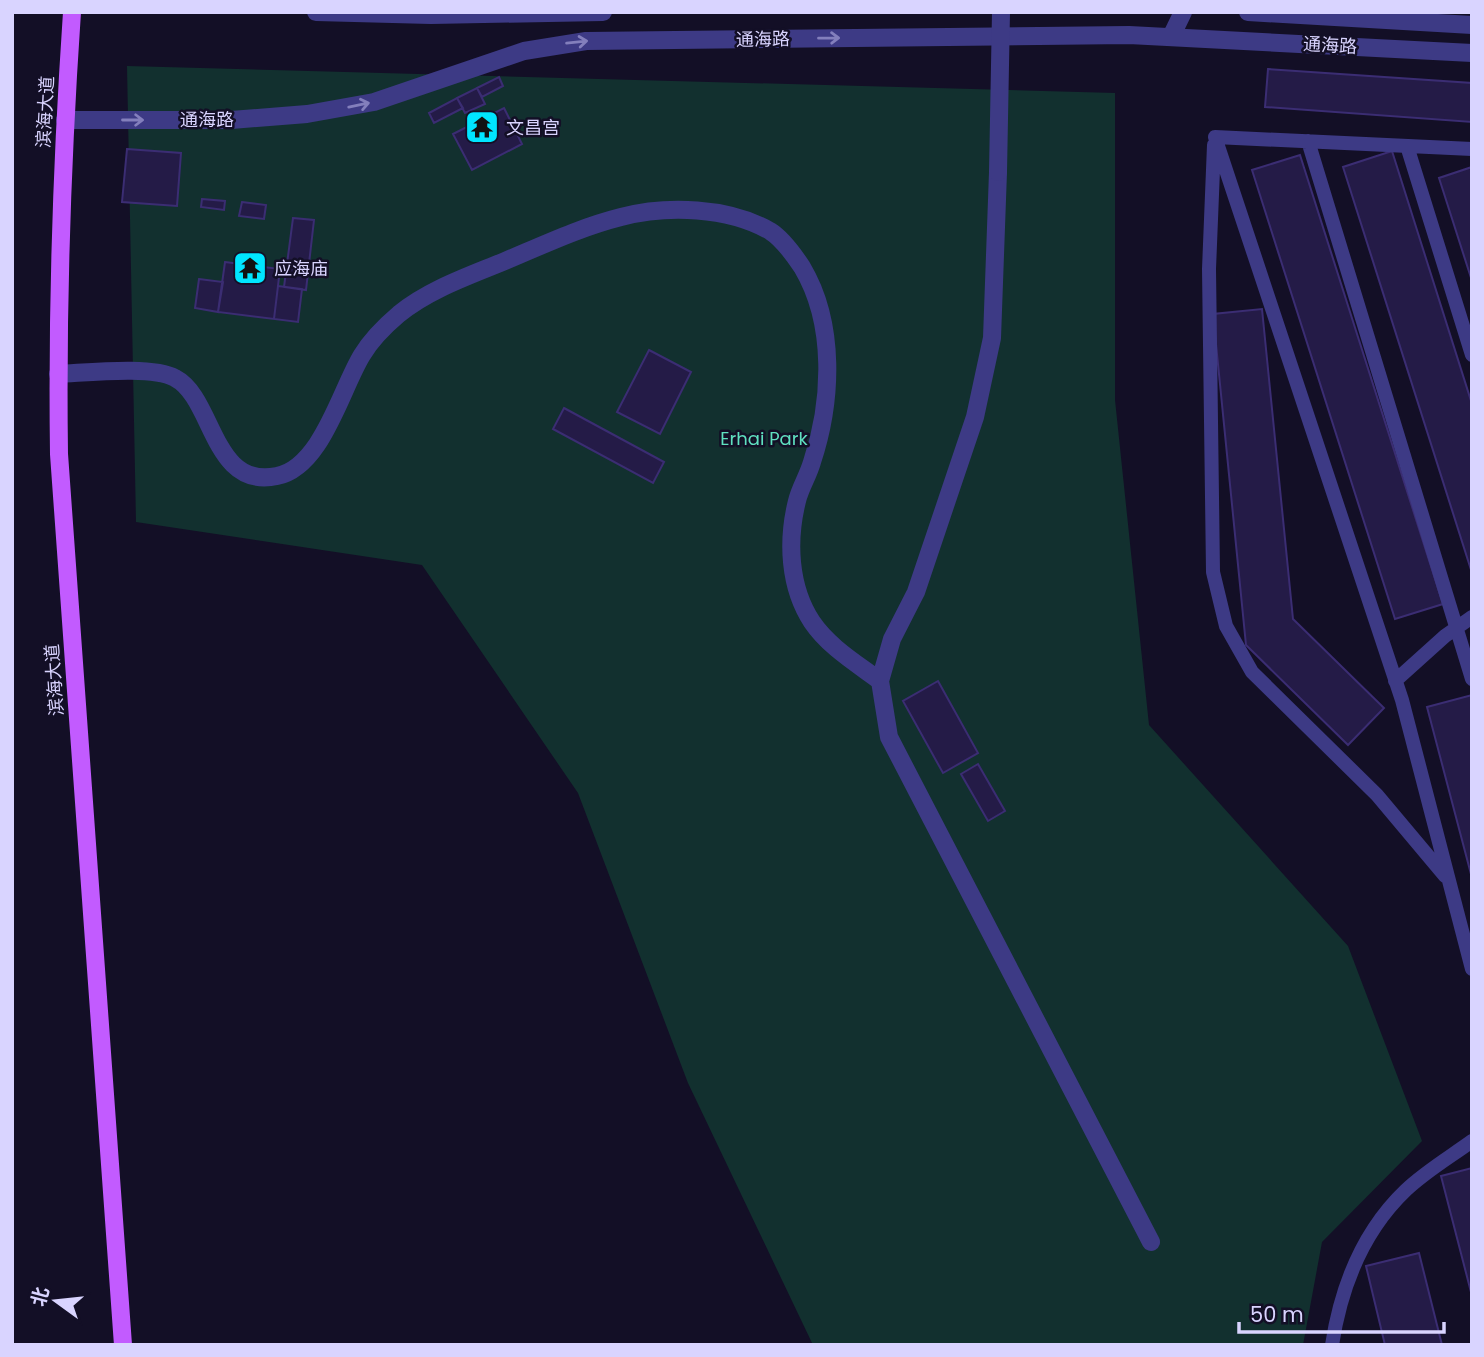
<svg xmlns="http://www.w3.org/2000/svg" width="1484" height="1357" viewBox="0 0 1484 1357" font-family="Poppins,'Noto Sans SC',sans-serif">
  <rect width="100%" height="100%" fill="#130f26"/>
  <path fill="#12302f" d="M127,66L1115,93V400L1149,725L1348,946L1422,1141L1322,1242L1303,1345H813L688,1083L578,793L422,565L136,522Z"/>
  <path fill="#241b47" stroke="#3b2d73" stroke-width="2" d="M1268,69L1472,83V122L1265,107Z
    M499,77L503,86L482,97L477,88Z
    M477,88L485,104L465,113L457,98Z
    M457,98L463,108L434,123L429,113Z
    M504,108L522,144L472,170L453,134Z
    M127,149L181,153L177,206L122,202Z
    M1392,151L1472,404V573L1343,167Z
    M1300,155L1443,604L1395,619L1252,170Z
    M1472,167V281L1439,178Z
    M202,199L225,201L224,210L201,207Z
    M242,202L266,205L264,219L239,216Z
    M293,218L314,220L306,290L284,287Z
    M225,262L280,269L274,319L218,312Z
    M199,279L223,282L218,312L195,308Z
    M278,286L302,289L298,322L274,319Z
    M1262,309L1293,619L1384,708L1348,745L1246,645L1213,314Z
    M649,350L691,372L660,434L617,412Z
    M564,408L664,462L653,483L553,429Z
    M938,681L978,753L943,773L903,701Z
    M1472,695V878L1427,707Z
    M978,764L1005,811L988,821L961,774Z
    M1472,1168V1296L1441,1176Z
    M1419,1253L1442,1345H1385L1366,1266Z"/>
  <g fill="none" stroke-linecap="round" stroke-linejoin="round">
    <path stroke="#3d3a85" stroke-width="14" d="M1215,137L1402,700L1472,969
      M1215,137L1472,149
      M1308,141L1472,679
      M1214,145L1209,269L1213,572L1226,626L1252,672L1377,795L1445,876
      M1407,146L1472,355
      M1395,681L1445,636L1472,617
      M1332,1345C1341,1287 1363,1231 1406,1190C1426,1171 1450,1157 1472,1141"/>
    <path stroke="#3d3a85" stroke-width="18" d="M316,12L431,15L603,12
      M1248,12L1472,25
      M1171,37L1183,12
      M65,120H231L307,114L374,102L524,51L586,41L1129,35L1472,53
      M998,172L992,338L975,417L916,592L892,639L880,681L889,737L1151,1242
      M58,374C85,373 152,365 175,378C214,398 212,490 277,476C322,467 341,389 362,355C371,340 386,325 399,314C430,289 469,276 505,261C543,245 581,227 621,217C667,205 728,207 770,231C783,239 794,255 802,267C836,324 832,402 812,462C808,476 800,488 797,501C787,541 789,587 812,622C829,647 856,663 880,681"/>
    <path stroke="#c25bff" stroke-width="18" d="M72,12C62,159 57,307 59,454L123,1345"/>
    <path stroke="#3d3a85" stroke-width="18" d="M998,172L1001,12"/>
  </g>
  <defs><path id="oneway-shaft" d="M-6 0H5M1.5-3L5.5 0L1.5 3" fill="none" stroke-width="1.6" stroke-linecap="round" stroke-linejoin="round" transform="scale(1.75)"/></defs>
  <g stroke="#837fbc">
    <use href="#oneway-shaft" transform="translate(829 38) rotate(-1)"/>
    <use href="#oneway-shaft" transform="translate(577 42) rotate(-6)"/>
    <use href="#oneway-shaft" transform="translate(359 105) rotate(-12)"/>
    <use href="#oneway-shaft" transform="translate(133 120)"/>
  </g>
  <defs>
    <g id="temple-square" transform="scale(1.75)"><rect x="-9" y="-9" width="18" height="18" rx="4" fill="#00e5ff" stroke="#130f26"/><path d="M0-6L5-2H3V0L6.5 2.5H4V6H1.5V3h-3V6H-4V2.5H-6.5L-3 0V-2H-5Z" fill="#111"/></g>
  </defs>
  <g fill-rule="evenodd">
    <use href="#temple-square" x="482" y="127"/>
    <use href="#temple-square" x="250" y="268"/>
  </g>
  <g text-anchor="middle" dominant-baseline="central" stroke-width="5" stroke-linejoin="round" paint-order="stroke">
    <g font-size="18" fill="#d9d4ff" stroke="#130f26">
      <text transform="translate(763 39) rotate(-1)">通海路</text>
      <text transform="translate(1330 45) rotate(3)">通海路</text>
      <text transform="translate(45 112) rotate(-87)">滨海大道</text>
      <text x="207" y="119">通海路</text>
      <text transform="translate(54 680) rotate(-94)">滨海大道</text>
    </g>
    <g font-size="18" fill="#d9d4ff" stroke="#130f26" text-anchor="start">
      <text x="506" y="127">文昌宫</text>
      <text x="274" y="268">应海庙</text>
    </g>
    <g font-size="18" fill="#5fe0c0" stroke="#130f26">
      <text x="764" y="438">Erhai Park</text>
    </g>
  </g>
  <rect width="1484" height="1357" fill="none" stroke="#d9d4ff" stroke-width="28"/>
  <g transform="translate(56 1301) rotate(285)" stroke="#130f26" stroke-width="5" paint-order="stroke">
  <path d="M0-5L12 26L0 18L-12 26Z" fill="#d9d4ff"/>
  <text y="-10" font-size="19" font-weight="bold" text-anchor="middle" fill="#d9d4ff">北</text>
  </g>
  <path d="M1239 1322v10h205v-10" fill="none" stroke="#d9d4ff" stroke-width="3.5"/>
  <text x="1250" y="1322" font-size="21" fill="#d9d4ff" stroke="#130f26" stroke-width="5" paint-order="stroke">50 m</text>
</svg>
